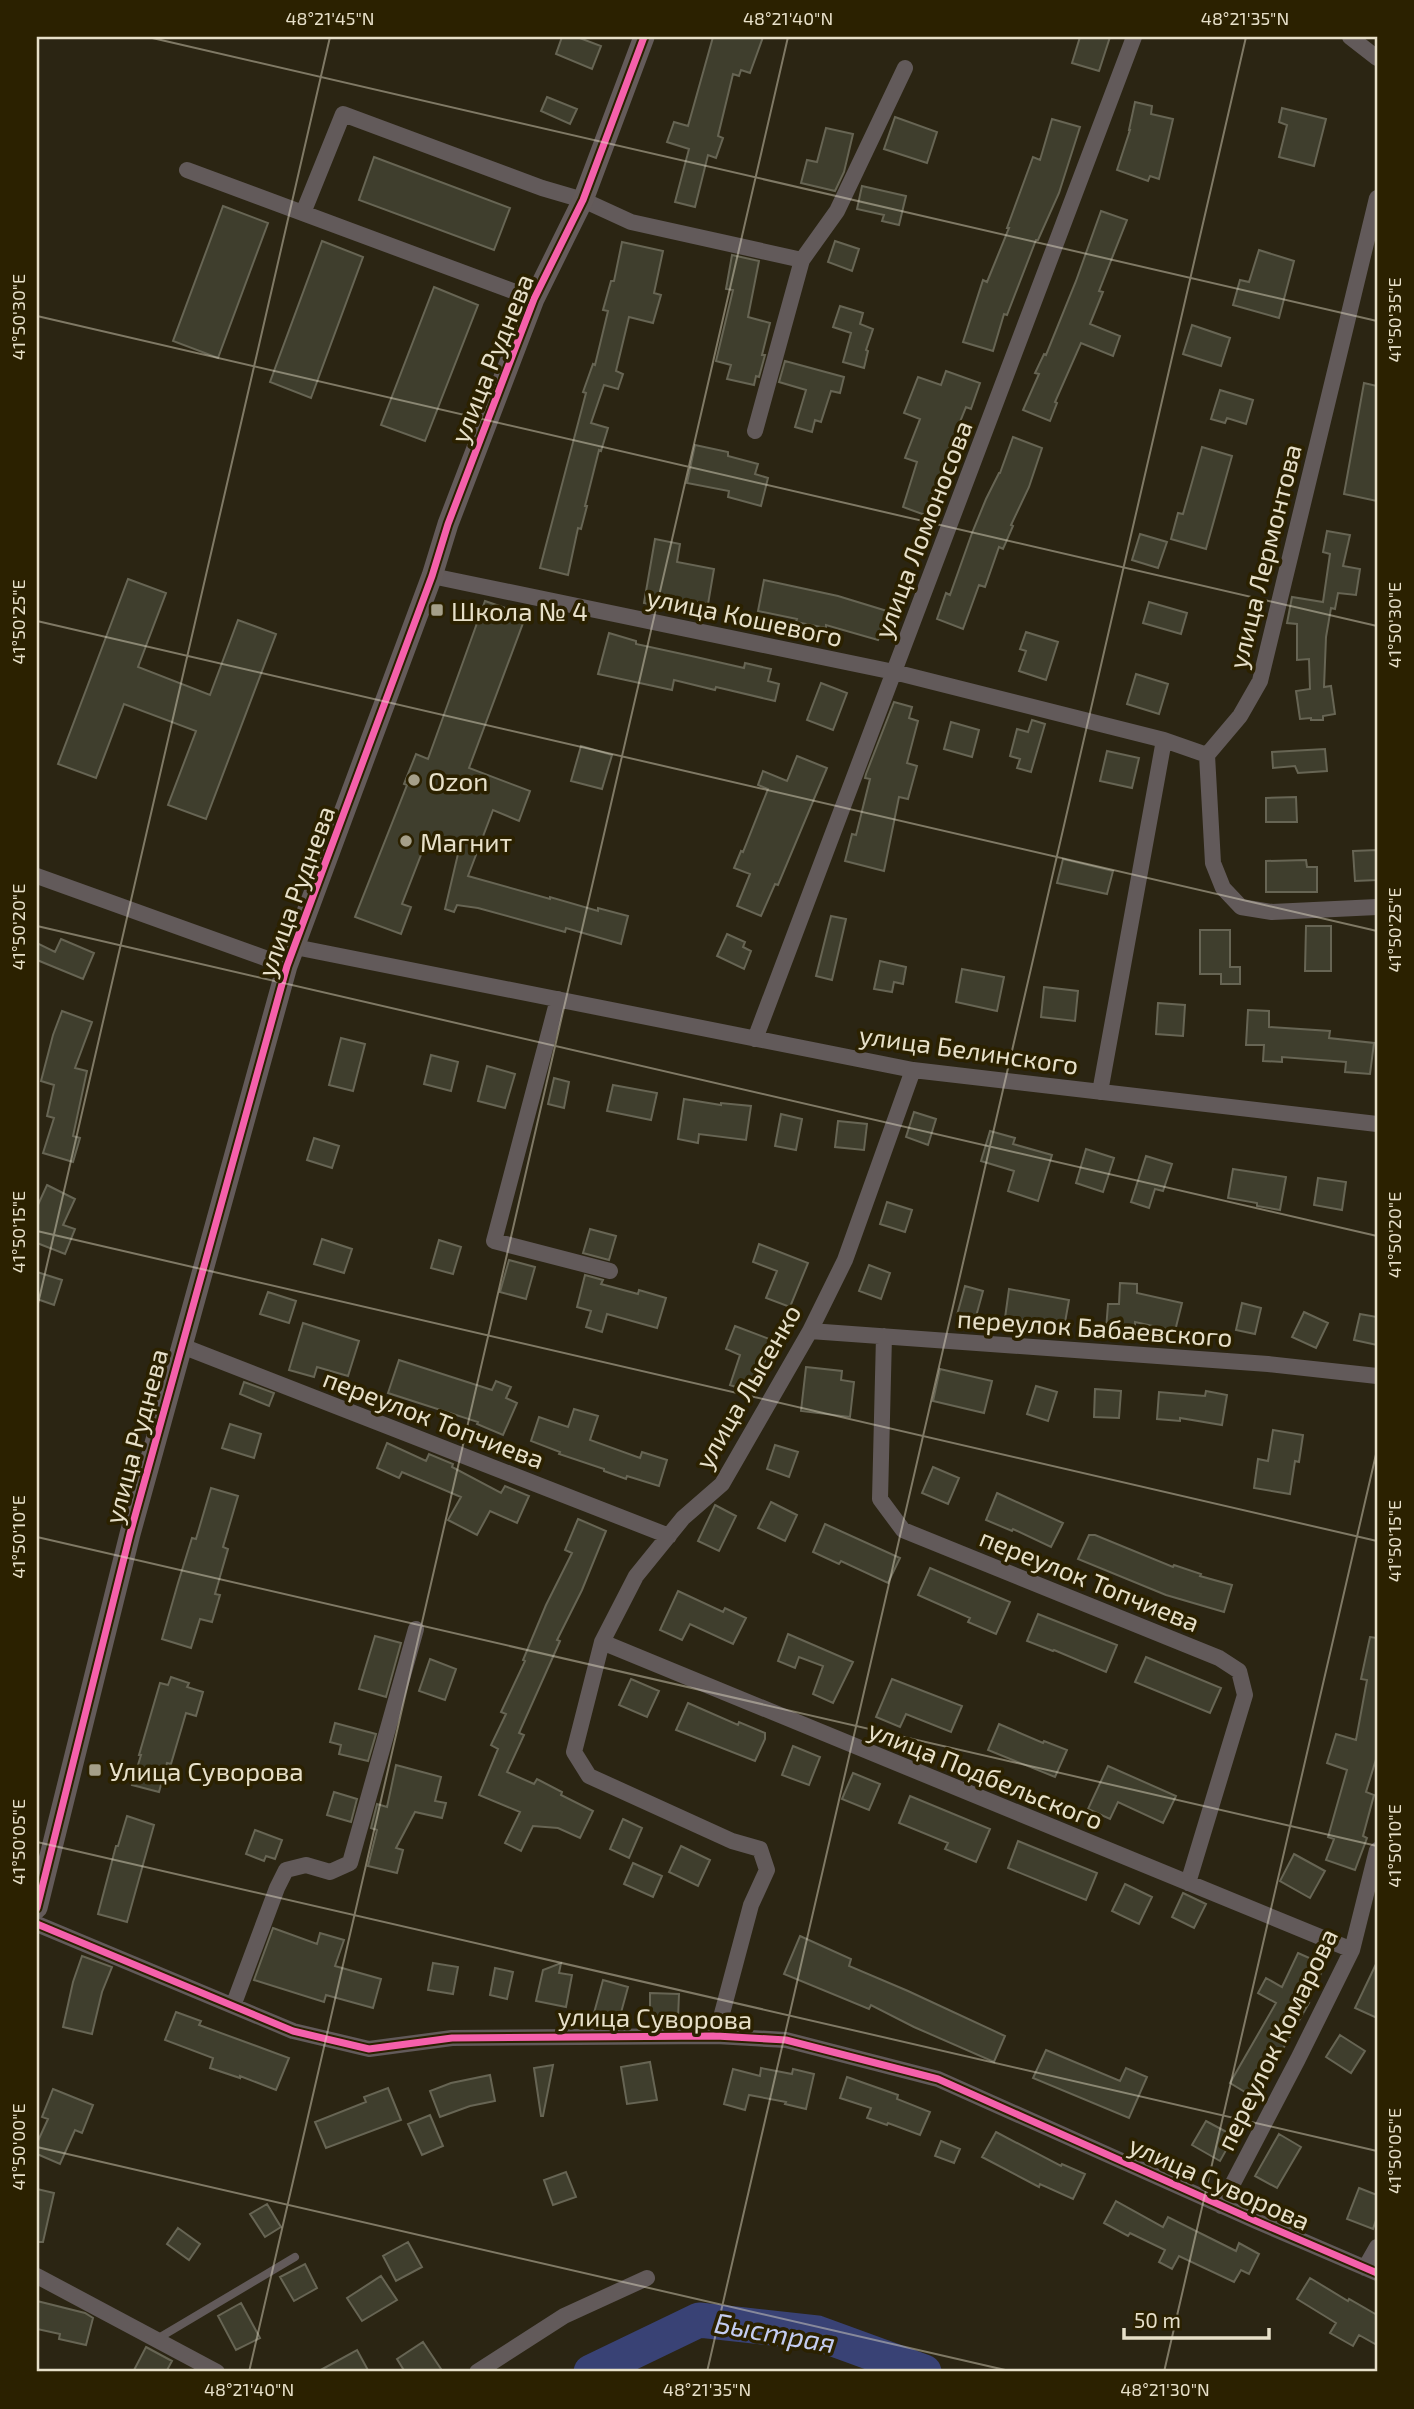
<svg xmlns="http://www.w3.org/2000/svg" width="1414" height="2409" viewBox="0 0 1414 2409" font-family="'Exo 2',sans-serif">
  <rect width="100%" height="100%" fill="#2b2513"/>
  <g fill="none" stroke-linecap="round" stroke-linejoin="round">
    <path stroke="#394275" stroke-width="35" d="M591,2372L699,2320L817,2333L924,2372"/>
  </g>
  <path fill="#3f3e2d" stroke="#676554" stroke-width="2" d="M562,37H577L601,46L592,69L556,54Z
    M713,37H763L750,73L741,70L739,76L733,74L718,136L723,138L716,158L708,155L695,207L675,202L689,149L667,142L674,122L688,126Z
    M1080,37H1110L1099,71L1072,63Z
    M547,97L577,109L570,124L541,111Z
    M1135,102L1152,106L1151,114L1173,119L1159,179L1150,176L1148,181L1117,170L1130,130H1129Z
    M1282,108L1326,119L1314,166L1279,157L1287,125L1279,122Z
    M895,117L937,132L927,163L884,149Z
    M1052,119L1080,127L1059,193L1038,240H1036L1007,315L1004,314L993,351L963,342L983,280L987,282L1009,228H1007L1033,157L1040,160Z
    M826,128L853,134L844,172L835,191L801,183L807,160L817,162Z
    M374,157L510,208L494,250L359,200Z
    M862,186L906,196L899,225L882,221L884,215L857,209Z
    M223,206L268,223L218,358L173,341Z
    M1101,211L1127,220L1099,291L1103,292L1090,324L1120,336L1113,356L1081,343L1055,402L1057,403L1050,421L1023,410L1039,374L1035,373L1044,354L1046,355L1076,281Z
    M322,241L363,257L311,398L270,382Z
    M835,241L859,249L852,271L828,262Z
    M622,242L663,251L654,293L661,295L653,323L629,317L616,371L623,374L618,389L604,385L591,423L608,428L601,451L599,450L585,506H587L581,529L578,528L568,575L540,568L586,393L583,392L593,364L595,365L608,311L603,310L611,281H614Z
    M1259,250L1294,261L1279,318L1233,305L1240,280L1249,282Z
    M732,255L759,261L748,317L770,323L762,355H765L759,377L756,376L754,385L727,379L731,365L716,361L733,290L726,289Z
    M434,287L478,305L425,441L381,425Z
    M840,306L863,313L860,324L873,329L866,350L868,351L864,368L843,362L851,333L833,327Z
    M1192,325L1230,338L1221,366L1183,354Z
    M785,361L844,377L840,393L831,391L821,422L815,420L812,432L795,427L806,390L779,382Z
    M946,371L980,383L971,409L966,407L946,456L949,457L938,487L935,486L925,515L903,507L917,462L905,458L920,419L904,413L918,377L941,385Z
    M1364,383L1377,386V501L1344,494Z
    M1220,390L1253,400L1246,424L1227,418L1225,423L1211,419Z
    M1013,437L1042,448L1029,487L1011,525L1013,526L1003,549L999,547L985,587L979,585L963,629L937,619L946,593L950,595L972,533L986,499L999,473H1000Z
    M695,445L728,452V456L758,464L755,474L768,478L761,506L728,497L729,491L687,483Z
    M1202,447L1232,456L1206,549L1171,539L1178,513L1183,514Z
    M1327,531L1350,535L1343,566L1360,569L1356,595L1338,593L1335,609L1331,608L1326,637L1324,687L1331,686L1335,714L1323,716V720H1311V718L1300,719L1296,691L1310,689L1309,659L1297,660V624L1287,623L1292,597L1323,602L1330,554L1323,552Z
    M1140,534L1167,542L1158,568L1132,560Z
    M655,539L680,544L677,562L714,569L708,604L670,598L668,608L644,603Z
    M128,579L166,593L138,667L210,695L238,620L276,634L206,819L168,805L196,731L124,704L96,778L58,764Z
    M764,580L838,596L887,611L878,640L826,625V628L796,622L797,619L758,611Z
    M485,601L526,615L469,768L530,791L519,821L493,810L468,876L550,899V897L598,911V908L628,916L621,944L566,928L565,932L478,908L457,905L454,912L445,909L458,854L426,842L402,904L411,907L401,934L355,917L407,785L404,784L416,754L428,759Z
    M1149,602L1187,613L1181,634L1143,623Z
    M1026,632L1058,642L1046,680L1019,671L1026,651L1020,649Z
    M609,633L636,641V644L696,657L744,668L745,663L771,669L768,681L779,684L775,701L716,687L715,690L674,680L672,690L598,674Z
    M1136,674L1168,684L1159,714L1127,704Z
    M821,683L847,693L833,730L807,720Z
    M894,702L912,707L909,718L918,721L907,763L917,766L908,799L899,797L884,871L845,861L852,834L856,835L870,779L865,778L866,774Z
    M1032,720L1045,724L1031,772L1017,768L1020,759L1010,756L1017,729L1028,732Z
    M951,722L979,730L972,757L944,749Z
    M581,746L612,755L602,789L571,781Z
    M1325,749L1327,771L1298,773L1295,766L1273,768L1272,752Z
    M1107,751L1139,758L1132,788L1100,781Z
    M797,756L827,768L778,885L775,884L761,916L737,906L750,874L734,868L741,851L743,852L768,789L758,785L763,771L787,781Z
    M1296,797L1297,822H1266V798Z
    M1377,850V880L1355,881L1353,851Z
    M1063,859L1113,871L1107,894L1057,883Z
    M1306,860L1307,867H1317V892H1266V861Z
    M831,916L846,919L832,980L816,976Z
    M1306,926H1331V971H1305Z
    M1200,930H1230V967H1240V984H1221V974H1200Z
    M727,934L745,942L743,947L751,951L744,969L717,956Z
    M61,939L94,953L83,979L37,960V943L55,952Z
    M880,961L906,967L903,984L894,982L892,992L874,989Z
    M962,969L1004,977L997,1011L956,1002Z
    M1044,987L1078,991L1075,1021L1041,1017Z
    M1158,1003L1185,1005L1183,1036L1156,1034Z
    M1248,1010L1269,1011V1027L1330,1031L1329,1038L1374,1043L1370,1074L1345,1072L1346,1062L1282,1057V1062L1263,1061L1264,1045H1246Z
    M62,1011L92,1022L75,1068L87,1071L73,1136L80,1138L73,1162L43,1153L54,1118L47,1116L54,1085L41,1081L53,1035Z
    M341,1038L365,1044L353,1091L329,1085Z
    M431,1055L458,1062L451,1091L424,1084Z
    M487,1066L515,1074L505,1108L478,1101Z
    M554,1078L569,1082L564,1108L548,1104Z
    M613,1085L657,1093L651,1120L607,1111Z
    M684,1099L721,1105V1103L751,1106L746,1140L699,1134L698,1143L678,1139Z
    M914,1112L936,1119L928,1145L906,1137Z
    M781,1114L802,1119L796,1150L775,1146Z
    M838,1121L867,1124L864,1150L835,1147Z
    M990,1131L1015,1138L1013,1144L1052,1155L1038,1201L1008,1191L1014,1171L981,1161Z
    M314,1138L339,1146L332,1168L307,1160Z
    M1086,1149L1114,1158L1103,1192L1076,1183Z
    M1146,1156L1172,1164L1163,1191L1155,1189L1149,1208L1131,1202Z
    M1233,1169L1286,1177L1280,1210L1257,1206V1203L1228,1198Z
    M1318,1178L1346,1182L1342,1210L1314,1205Z
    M47,1185L75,1199L63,1225L75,1229L65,1254L37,1243V1207Z
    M887,1202L912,1210L905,1232L880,1224Z
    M590,1229L616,1236L609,1260L583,1253Z
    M322,1239L352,1249L344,1273L314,1264Z
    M439,1240L461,1247L453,1274L431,1268Z
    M759,1244L808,1263L790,1307L766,1298L777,1271L753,1262Z
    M509,1260L535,1267L526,1299L500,1292Z
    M869,1265L890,1273L881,1299L859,1291Z
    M37,1272L62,1280L54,1305L37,1299Z
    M585,1275L603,1280L601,1284L638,1294L639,1290L666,1298L657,1328L607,1314L602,1332L586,1327L591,1311L577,1307Z
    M1120,1283L1137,1284V1293L1182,1303L1175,1331L1135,1322V1332L1106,1330L1108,1304H1119Z
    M965,1286L983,1291L975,1320L957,1315Z
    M1009,1289L1069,1300L1064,1328L1046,1325L1047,1323L1005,1318Z
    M268,1292L296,1301L289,1323L260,1314Z
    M1242,1303L1261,1308L1255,1334L1236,1330Z
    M1304,1312L1328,1323L1316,1348L1292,1337Z
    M1360,1314L1377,1317V1345L1354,1340Z
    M303,1323L359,1341L348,1376L317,1367L314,1377L289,1370Z
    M735,1326L772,1340L754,1393L730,1385L740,1355L726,1349Z
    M399,1360L492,1390L496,1381L511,1387L506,1398L517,1403L503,1435L477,1424L478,1422L388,1393Z
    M806,1367L842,1371L841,1380L854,1382L850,1417L801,1411Z
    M940,1369L992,1381L984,1413L933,1401Z
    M244,1382L274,1393L269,1406L240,1394Z
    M1036,1386L1057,1392L1048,1421L1027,1414Z
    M1095,1389L1121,1391L1119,1418L1094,1417Z
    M1206,1391L1227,1395L1222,1425L1180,1418V1421L1157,1419L1159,1392L1205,1396Z
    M574,1409L598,1416L590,1440L640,1458L642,1452L667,1460L659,1486L627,1476L626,1479L604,1471V1469L559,1454L560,1452L531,1441L539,1417L568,1427Z
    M230,1424L261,1434L254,1458L222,1448Z
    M1273,1430L1303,1435L1299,1462L1295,1461L1290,1494L1254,1488L1258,1459L1268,1461Z
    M387,1443L426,1461L429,1454L453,1464L452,1467L501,1493L505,1486L529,1496L517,1523L490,1511L477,1535L448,1520L461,1497L402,1472L399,1478L377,1468Z
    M775,1445L798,1452L789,1477L767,1469Z
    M933,1467L959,1478L948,1504L922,1493Z
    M211,1488L238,1496L223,1547L228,1549L215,1594L220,1595L212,1622L200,1619L191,1648L162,1639L178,1583L192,1538L196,1539Z
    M997,1493L1063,1523L1051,1547L1013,1529L1012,1531L986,1520Z
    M771,1502L797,1515L785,1541L758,1528Z
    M715,1505L736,1516L719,1551L698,1541Z
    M578,1519L606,1531L582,1590L557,1640L560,1641L519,1733L524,1735L507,1772L534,1784L537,1779L562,1792L561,1795L593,1811L580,1838L558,1828L533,1826L521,1851L505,1843L520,1812L479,1795L498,1749L491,1745L506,1714L501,1712L525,1661L523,1660L546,1605L572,1553L565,1550Z
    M825,1524L900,1558L888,1583L841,1561L839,1564L813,1552Z
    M1089,1535H1095L1173,1567L1174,1565L1201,1574L1200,1576L1232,1585L1224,1612L1166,1595L1078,1559Z
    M930,1568L1010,1602L996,1634L968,1622L970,1618L918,1595Z
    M678,1591L723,1612L725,1608L746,1618L733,1644L690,1624L682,1640L660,1630Z
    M1038,1614L1117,1645L1106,1672L1054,1650L1053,1651L1027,1641Z
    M788,1634L853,1662L833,1703L813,1694L823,1666L799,1657L795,1668L778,1661Z
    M375,1636L401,1643L386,1697L359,1689Z
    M1370,1637L1377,1638V1756L1366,1792L1374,1795L1363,1836L1367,1838L1355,1870L1326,1860L1334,1839L1328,1837L1347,1770L1327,1763L1336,1734L1356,1740L1367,1680L1361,1679Z
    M1146,1657L1221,1688L1210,1713L1135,1682Z
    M430,1659L456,1669L445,1700L419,1691Z
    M171,1677L189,1683L187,1687L203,1692L196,1716L186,1713L171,1764L167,1763L159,1792L132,1785L141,1755H139L160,1683L168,1685Z
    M631,1679L659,1691L647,1717L619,1705Z
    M892,1679L962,1706L951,1732L906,1714L900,1727L876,1717Z
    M688,1703L738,1725L739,1722L765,1733V1739L755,1761L676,1730Z
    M335,1723L376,1734L368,1761L339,1754L341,1745L330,1742Z
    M999,1724L1043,1743L1044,1741L1067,1750L1055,1777L988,1750Z
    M793,1746L820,1757L809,1785L782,1775Z
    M396,1765L441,1777L435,1801L446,1803L442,1818L415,1812L396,1848L403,1850L397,1873L368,1866L377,1830L371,1828L377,1804L387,1807Z
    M1108,1766L1176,1796L1163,1823L1118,1802L1110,1819L1088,1809Z
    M853,1773L880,1784L869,1810L842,1799Z
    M334,1792L357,1799L351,1822L327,1815Z
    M910,1796L990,1829L976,1862L945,1849L948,1843L899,1823Z
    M127,1816L154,1825L127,1922L98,1914L116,1846H118Z
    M623,1819L642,1828L629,1858L610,1849Z
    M255,1830L282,1840L275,1859L266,1856L264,1861L246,1854Z
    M1018,1841L1097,1873L1086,1900L1008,1868Z
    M681,1846L710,1860L698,1886L669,1872Z
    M1294,1854L1325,1871L1310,1898L1280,1881Z
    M633,1863L662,1876L653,1897L624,1884Z
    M1125,1884L1152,1897L1139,1924L1112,1911Z
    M1183,1893L1206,1904L1194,1928L1172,1917Z
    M273,1928L317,1944L320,1933L344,1940L335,1966L381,1979L373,2008L326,1995L324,2002L254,1980Z
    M800,1936L851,1959L849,1966L908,1991L1005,2036L994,2062L914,2027L871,2005L869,2009L784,1974Z
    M1298,1953L1325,1965L1307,2002L1309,2003L1255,2098L1230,2083L1276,2003L1258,1993L1266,1978L1282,1987Z
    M82,1956L112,1967L102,1992L92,2034L63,2027L73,1982Z
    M1377,1962V2018L1355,2008Z
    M433,1963L458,1967L453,1994L428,1990Z
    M561,1963L559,1973L572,1975L566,2007L536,2001L543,1970Z
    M495,1968L513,1972L507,1999L490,1995Z
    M603,1980L628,1987L619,2020L594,2013Z
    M650,1993L679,1994L678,2019L650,2018Z
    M176,2012L201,2021L199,2025L289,2058L276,2090L240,2076V2078L210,2068L213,2058L165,2040Z
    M1340,2035L1365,2051L1351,2073L1326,2057Z
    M1046,2050L1120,2081L1126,2068L1147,2077L1129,2118L1033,2078Z
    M650,2062L657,2100L627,2104L621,2067Z
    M553,2065L543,2116H541L534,2068Z
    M761,2068L792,2074L793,2069L814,2074L806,2109L785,2104L786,2102L749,2095L745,2110L724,2104L733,2069L760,2076Z
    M490,2075L495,2101L470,2106L440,2117L430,2091L451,2083Z
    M847,2077L898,2095L897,2099L930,2112L920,2135L888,2123L887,2125L867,2118L871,2108L840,2098Z
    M388,2088L401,2120L326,2148L315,2122L366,2102L364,2097Z
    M53,2089L93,2105L82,2133L75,2130L60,2164L37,2154V2143L48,2119L42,2117Z
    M430,2115L443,2146L422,2155L408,2124Z
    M1206,2121L1234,2136L1220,2161L1192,2145Z
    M996,2132L1061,2166L1062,2164L1085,2174L1073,2199L1040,2184L1039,2187L982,2157Z
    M1279,2134L1301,2147L1277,2188L1255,2176Z
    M941,2141L960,2149L954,2163L935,2156Z
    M566,2172L576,2197L553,2205L544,2180Z
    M1359,2188L1377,2195V2217L1373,2229L1347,2219Z
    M37,2189L54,2193L43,2242H37Z
    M1116,2201L1163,2227L1168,2217L1236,2251L1239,2243L1259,2254L1249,2274L1241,2270L1234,2282L1179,2256L1172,2269L1159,2262L1165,2250L1130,2233L1128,2236L1104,2223Z
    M267,2204L281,2227L265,2237L250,2214Z
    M178,2228L200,2244L189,2260L167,2244Z
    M408,2242L422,2267L396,2281L383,2256Z
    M305,2264L317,2288L294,2301L280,2277Z
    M381,2276L397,2300L362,2321L347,2298Z
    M1310,2278L1348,2301L1349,2299L1377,2315V2345L1359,2335L1353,2346L1330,2333L1336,2323L1297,2299Z
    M37,2301L85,2313L93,2318L86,2345L59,2339L60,2334L37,2329Z
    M241,2303L260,2338L236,2350L218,2316Z
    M423,2342L443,2372H405L397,2359Z
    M146,2347L172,2361L166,2372H133Z
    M357,2350L369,2372H317Z"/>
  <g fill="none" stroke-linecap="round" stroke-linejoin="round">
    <path stroke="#625a5a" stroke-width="8" d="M157,2339L295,2257"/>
    <path stroke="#625a5a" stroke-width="16" d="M1350,37L1377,58
      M187,170L534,299
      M1377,198L1260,681L1240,716L1207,755L1213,863L1223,888L1241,907L1272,912L1377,907
      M303,213L343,114L542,188L583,200L631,222L802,260
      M755,431L802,260L837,211L905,68
      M432,576L894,672L1164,740L1207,755
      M37,876L287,966
      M295,947L913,1070L1377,1124
      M558,999L494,1241L610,1271
      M755,1039L1134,37
      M1100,1092L1164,740
      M810,1331L1268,1364L1377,1376
      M884,1336L880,1499L903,1530L1219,1658L1239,1671L1245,1695L1188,1883
      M182,1346L669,1536
      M602,1642L1352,1950
      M37,1924L293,2031L369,2049L452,2038L716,2036L786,2040L938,2079L1256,2221L1377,2273
      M233,2006L277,1888L286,1870L306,1865L330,1872L350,1863L416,1629
      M716,2036L751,1905L767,1870L760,1849L732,1841L589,1776L574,1752L602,1642L636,1576L683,1518L722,1484L810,1331L845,1260L913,1070
      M1221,2206L1298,2059L1352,1950L1377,1850
      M1365,2268L1377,2247
      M37,2276L217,2372
      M477,2372L564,2316L647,2278"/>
    <path stroke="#645b5a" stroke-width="21" d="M37,1908L130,1534L287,966L432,576L448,524L534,299L583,200L644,37"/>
    <g stroke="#2b2100" stroke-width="11">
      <path id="cycleway" d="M37,1908L130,1534L287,966L432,576L448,524L534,299L583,200L644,37
        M37,1924L293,2031L369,2049L452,2038L716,2036L786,2040L938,2079L1256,2221L1377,2273"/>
    </g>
    <use href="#cycleway" stroke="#f560ab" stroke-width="7"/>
  </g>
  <path fill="none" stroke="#e7e0c9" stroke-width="2" stroke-opacity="0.45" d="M148,37L1377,321M37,316L1377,626M37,621L1377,931M37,926L1377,1236M37,1231L1377,1541M37,1308L330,37M37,1537L1377,1846M37,1842L1377,2151M37,2147L1014,2372M249,2372L788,37M707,2372L1246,37M1164,2372L1377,1450"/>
  <g fill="#a59f89" stroke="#2b2100" stroke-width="2.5">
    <rect x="430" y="603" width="14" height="14" rx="3.5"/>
    <circle cx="414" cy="780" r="7"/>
    <circle cx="406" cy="841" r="7"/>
    <rect x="88" y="1763" width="14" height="14" rx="3.5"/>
  </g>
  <g text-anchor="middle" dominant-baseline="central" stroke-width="7" stroke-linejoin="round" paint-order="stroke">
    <g font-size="26" fill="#e7e0c9" stroke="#2b2100">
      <text transform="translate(491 358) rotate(-68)">улица Руднева</text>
      <text transform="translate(922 529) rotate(-69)">улица Ломоносова</text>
      <text transform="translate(1264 556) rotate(-76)">улица Лермонтова</text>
      <text transform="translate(745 616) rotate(12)">улица Кошевого</text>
      <text transform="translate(295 891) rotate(-70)">улица Руднева</text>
      <text transform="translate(969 1049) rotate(8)">улица Белинского</text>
      <text transform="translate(1095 1327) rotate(4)">переулок Бабаевского</text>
      <text transform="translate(747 1386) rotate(-60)">улица Лысенко</text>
      <text transform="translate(434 1418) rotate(21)">переулок Топчиева</text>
      <text transform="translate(135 1436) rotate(-75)">улица Руднева</text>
      <text transform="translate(1090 1579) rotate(22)">переулок Топчиева</text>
      <text transform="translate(986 1774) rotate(22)">улица Подбельского</text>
      <text transform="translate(655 2017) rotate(1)">улица Суворова</text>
      <text transform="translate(1276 2039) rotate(-64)">переулок Комарова</text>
      <text transform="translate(1220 2182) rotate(24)">улица Суворова</text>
    </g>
    <g font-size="26" fill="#e7e0c9" stroke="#2b2100" text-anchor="start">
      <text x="451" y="610">Школа № 4</text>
      <text x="428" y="780">Ozon</text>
      <text x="420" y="841">Магнит</text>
      <text x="109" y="1770">Улица Суворова</text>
    </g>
    <g font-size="28" font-style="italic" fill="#c4cdf1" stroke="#2b2100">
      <text transform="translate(775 2332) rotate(10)">Быстрая</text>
    </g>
  </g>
  <rect width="1414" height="2409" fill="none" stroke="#2b2100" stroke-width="77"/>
  <path d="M1124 2328v10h145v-10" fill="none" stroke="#e7e0c9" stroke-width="3.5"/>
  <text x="1134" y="2328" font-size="21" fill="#e7e0c9" stroke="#2b2100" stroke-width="5" paint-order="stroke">50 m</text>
  <rect x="38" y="38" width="1338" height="2332" fill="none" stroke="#e7e0c9" stroke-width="2.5"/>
  <g font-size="18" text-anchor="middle" fill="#e7e0c9">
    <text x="330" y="25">48°21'45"N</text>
    <text x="788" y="25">48°21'40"N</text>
    <text x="1245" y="25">48°21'35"N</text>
    <text transform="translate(19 317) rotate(-90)" y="6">41°50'30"E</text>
    <text transform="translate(1395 320) rotate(-90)" y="6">41°50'35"E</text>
    <text transform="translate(19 622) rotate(-90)" y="6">41°50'25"E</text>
    <text transform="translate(1395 625) rotate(-90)" y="6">41°50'30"E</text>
    <text transform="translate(19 927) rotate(-90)" y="6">41°50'20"E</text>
    <text transform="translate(1395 930) rotate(-90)" y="6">41°50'25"E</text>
    <text transform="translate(19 1232) rotate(-90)" y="6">41°50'15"E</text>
    <text transform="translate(1395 1235) rotate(-90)" y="6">41°50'20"E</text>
    <text transform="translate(19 1537) rotate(-90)" y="6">41°50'10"E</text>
    <text transform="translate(1395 1541) rotate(-90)" y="6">41°50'15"E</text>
    <text transform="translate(19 1842) rotate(-90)" y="6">41°50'05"E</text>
    <text transform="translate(1395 1846) rotate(-90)" y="6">41°50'10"E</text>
    <text transform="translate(19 2147) rotate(-90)" y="6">41°50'00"E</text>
    <text transform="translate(1395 2151) rotate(-90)" y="6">41°50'05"E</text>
    <text x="249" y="2396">48°21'40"N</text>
    <text x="707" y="2396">48°21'35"N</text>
    <text x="1165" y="2396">48°21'30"N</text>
  </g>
</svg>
